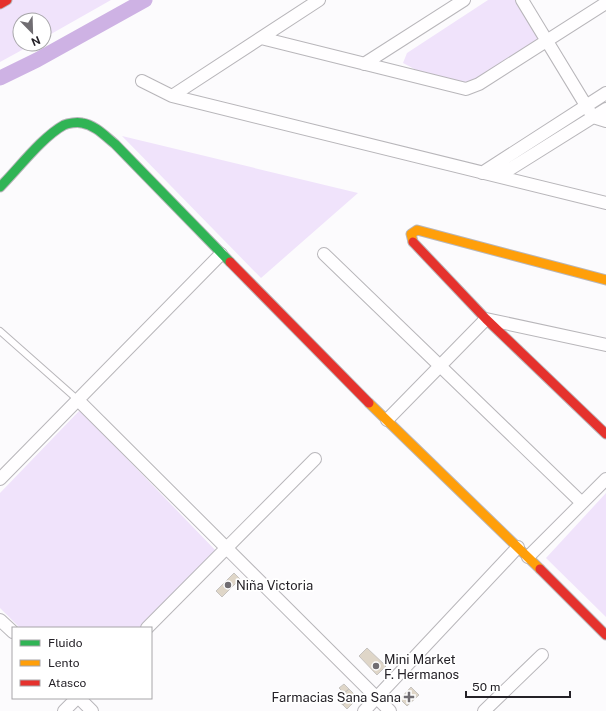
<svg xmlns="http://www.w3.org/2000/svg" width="606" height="711" viewBox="0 0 606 711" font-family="'Public Sans',sans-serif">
  <rect width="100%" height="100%" fill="#fcfbfd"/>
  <path fill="#f0e3fb" d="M0,0H111L44,38V20H20V44H33L0,62Z
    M488,0H519L543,37L475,85L420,72L403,63L407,53Z
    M122,136L358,193L261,278Z
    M80,410L220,555L145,628H20L0,608V493Z
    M606,493V617L546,558Z"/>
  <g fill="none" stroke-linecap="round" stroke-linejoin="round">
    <path stroke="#ceb2e4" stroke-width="15" d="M0,78L37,60L145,0"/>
  </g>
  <path fill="#dfd6c8" stroke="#c6c3c0" d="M234,573L240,579L222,597L216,591Z
    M367,648L386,666L377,675L359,656Z
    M344,684L349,689L344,693L339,688Z
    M411,687L419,695L407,706L400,699Z
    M349,689L354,694L343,705L337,700Z
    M354,694L358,698L347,709L343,705Z"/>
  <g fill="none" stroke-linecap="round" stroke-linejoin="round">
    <g stroke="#b8b6ba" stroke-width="8">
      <path id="lane" d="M0,331L78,400"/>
    </g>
    <g stroke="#b8b6ba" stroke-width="14">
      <path id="street" d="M522,0L593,117L606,121
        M261,38L466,89L479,84L606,3
        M364,64L464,0
        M142,81L172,96L606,203
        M172,96L319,0
        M482,173L606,93
        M499,176L606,109
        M324,254L582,503
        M78,400L390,711
        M387,420L486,319L606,345
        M0,479L221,254
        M528,557L606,479
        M0,620L13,632
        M147,628L315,459
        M79,698L92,711
        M64,711L77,698
        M364,711L518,547
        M484,711L542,655"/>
    </g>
    <g stroke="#b8b6ba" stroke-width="11">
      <path id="fast" d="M0,187C18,169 42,137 64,125C68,123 77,122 82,123C95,125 105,136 115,144L230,262"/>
    </g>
    <g stroke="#b8b6ba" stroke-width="11">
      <path id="slow" d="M413,242L411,234L417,230L606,280
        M369,403L540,569"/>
    </g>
    <g stroke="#b8b6ba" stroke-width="11">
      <path id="jam" d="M0,4L7,0
        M413,242L486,319L606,434
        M230,262L369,403
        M540,569L606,635"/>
    </g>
    <use href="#lane" stroke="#fffeff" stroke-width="6"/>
    <use href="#street" stroke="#fffeff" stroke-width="12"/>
    <use href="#fast" stroke="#30b455" stroke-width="9"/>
    <use href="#slow" stroke="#ff9f0a" stroke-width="9"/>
    <use href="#jam" stroke="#e5322d" stroke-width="9"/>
  </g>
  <g fill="#706d72" stroke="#fff" stroke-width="1.5">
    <circle cx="228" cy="585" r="4"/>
    <circle cx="376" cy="666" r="4"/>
    <path d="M407 691h4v4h4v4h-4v4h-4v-4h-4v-4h4z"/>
  </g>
  <g text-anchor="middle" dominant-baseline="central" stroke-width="3.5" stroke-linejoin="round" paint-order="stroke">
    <g font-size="13" fill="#242127" stroke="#fff" text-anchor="start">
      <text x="236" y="585">Niña Victoria</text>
      <text x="384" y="659">Mini Market<tspan x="384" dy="15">F. Hermanos</tspan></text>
      <text x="401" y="697" text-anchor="end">Farmacias Sana Sana</text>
    </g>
  </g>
  <rect x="12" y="627" width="140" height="72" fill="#ffffff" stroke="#a7a6a9"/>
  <rect x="20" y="640" width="20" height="6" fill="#30b455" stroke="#a7a6a9"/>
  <text x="48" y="647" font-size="12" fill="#242127">Fluido</text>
  <rect x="20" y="660" width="20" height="6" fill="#ff9f0a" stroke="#a7a6a9"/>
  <text x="48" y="667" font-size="12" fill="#242127">Lento</text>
  <rect x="20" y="680" width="20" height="6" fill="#e5322d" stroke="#a7a6a9"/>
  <text x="48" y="687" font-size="12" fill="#242127">Atasco</text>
  <g transform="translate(32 32) rotate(157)"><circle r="19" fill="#ffffff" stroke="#a7a6a9"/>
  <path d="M0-3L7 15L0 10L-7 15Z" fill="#706d72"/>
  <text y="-6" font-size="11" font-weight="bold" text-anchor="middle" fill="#242127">N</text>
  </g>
  <path d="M466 691v6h104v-6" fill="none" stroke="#242127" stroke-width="2"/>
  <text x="472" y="691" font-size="12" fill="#242127" stroke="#ffffff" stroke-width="3" paint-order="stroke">50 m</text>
</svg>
